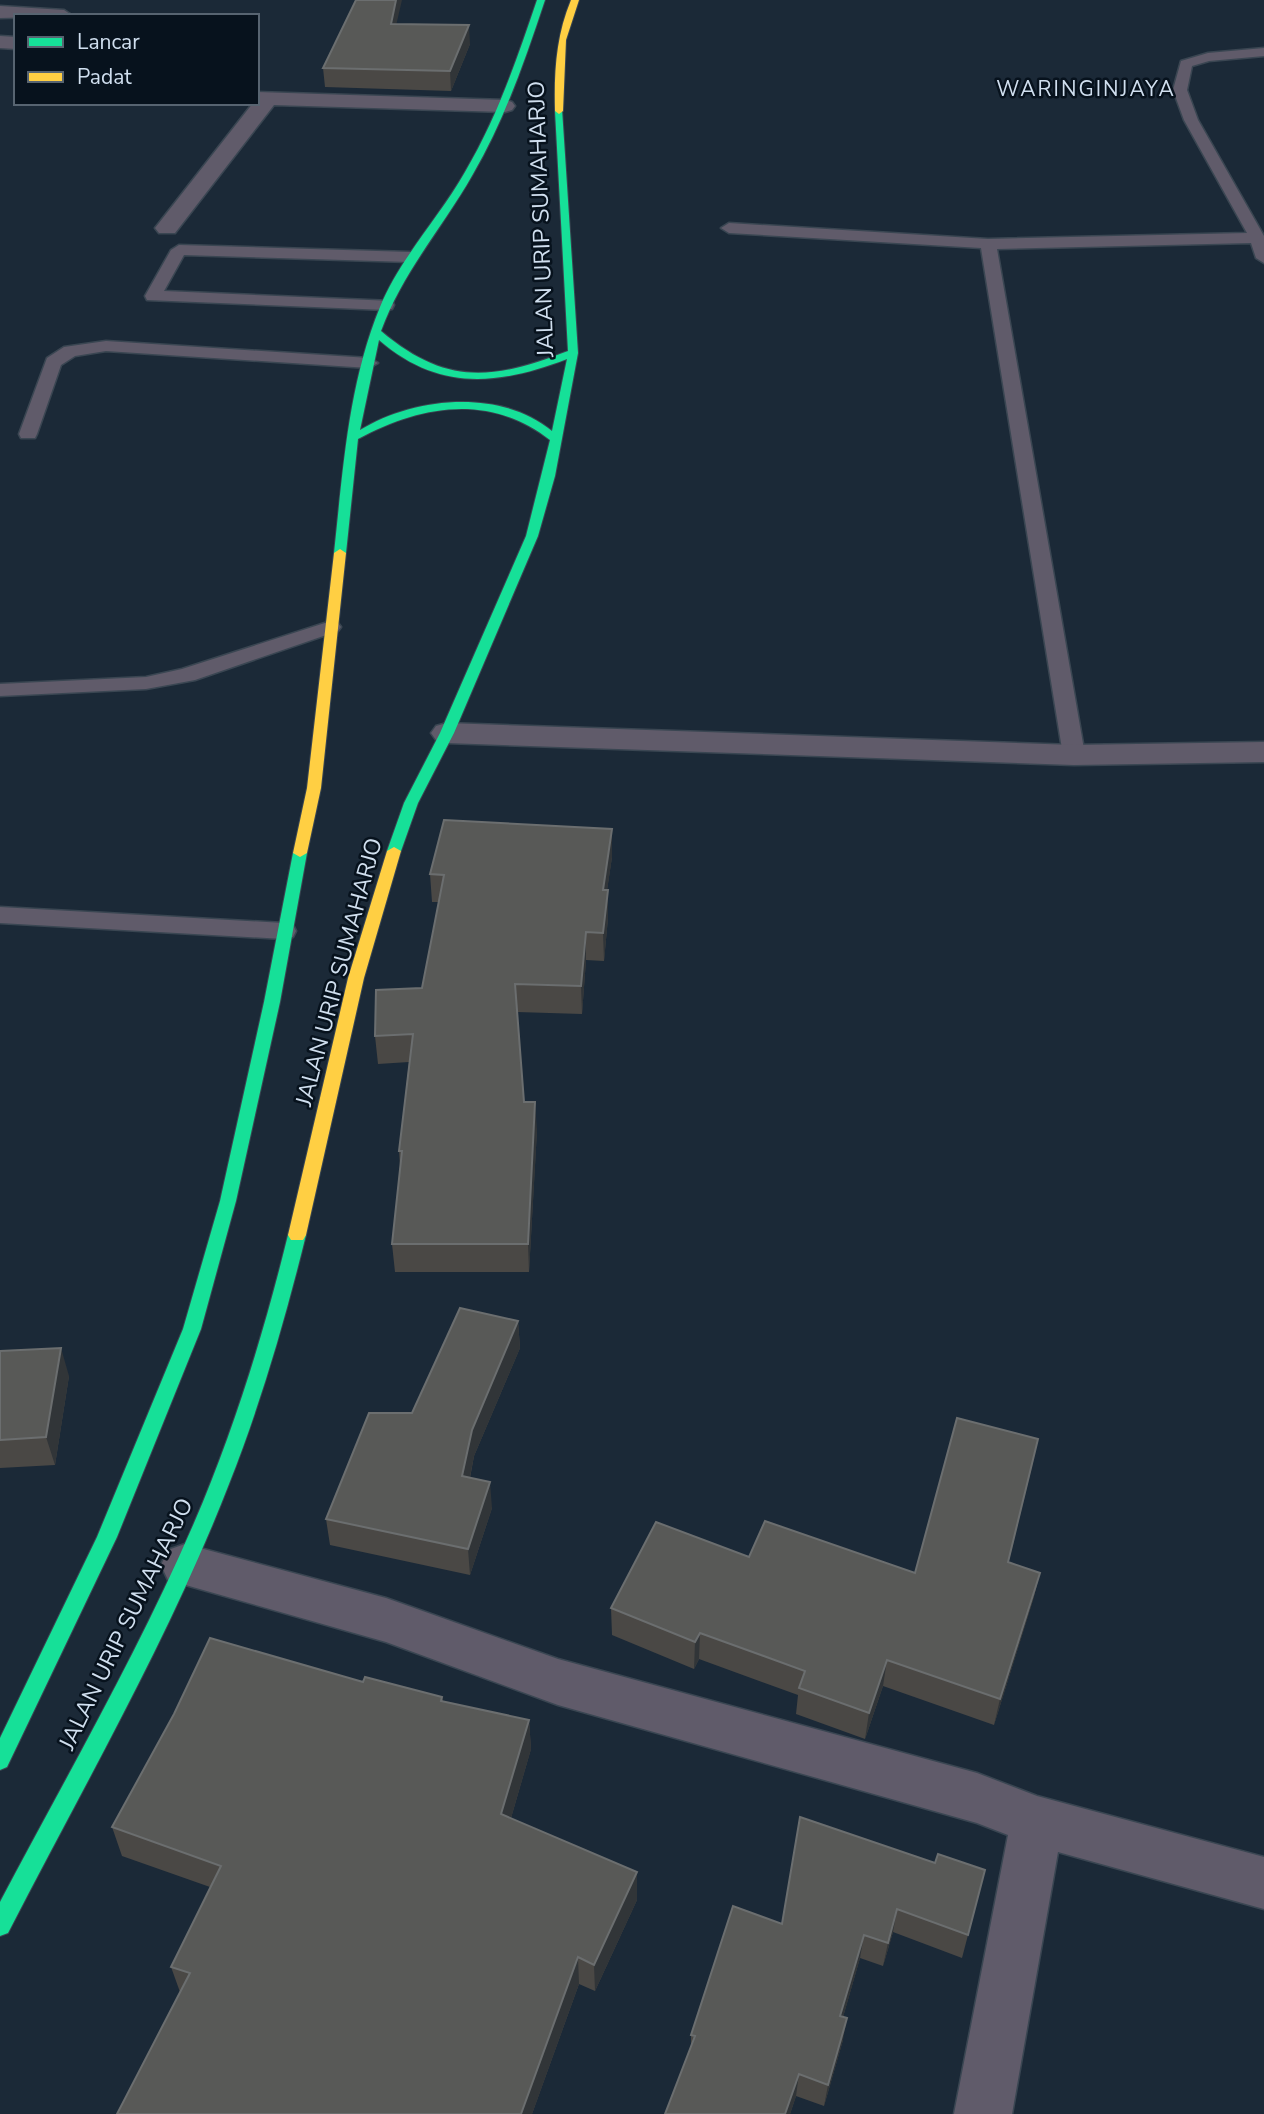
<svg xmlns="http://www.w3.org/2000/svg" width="1264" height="2114" viewBox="0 0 1264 2114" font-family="'Nunito Sans',sans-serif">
  <rect width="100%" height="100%" fill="#1b2937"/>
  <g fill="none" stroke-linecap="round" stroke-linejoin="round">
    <g stroke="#3a4652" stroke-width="3">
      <path id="lane" d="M1264,48V56L1209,61L1192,66L1187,90L1198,120L1264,236V263L1256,258L1251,243L997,249L1085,755L1082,760H1066L1063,755L981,248L729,233L721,228L729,223L988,239L1247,233L1184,120L1173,90L1181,61L1208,53Z
        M179,245L410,252L418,257L410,262L184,255L164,291L392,301L394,305L392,309L386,310L147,300L145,296L171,250Z
        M106,341L369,358L378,363L369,368L106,351L75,356L61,365L37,434L35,438H21L19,434L47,358L64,347Z
        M331,621L338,623L341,627L338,631L195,680L146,689L0,696V684L146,677L182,669Z
        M0,907L284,923L293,925L296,931L293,937L284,939L0,923Z"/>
    </g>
    <g stroke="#3a4652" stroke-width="3">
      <path id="street" d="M0,6L64,10L73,16L0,18Z
        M0,36L16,37V49L0,48Z
        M257,92L505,100L512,102L515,106L512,110L505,112L274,105L175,233H159L155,228L159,223L253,103H257Z
        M447,723L1074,745L1264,742V762L1074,765L447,743L436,740L431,733L436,726Z
        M185,1544L386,1598L558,1659L977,1773L1037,1796L1264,1857V1909L1058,1852L1012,2114H954L1008,1835L977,1823L558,1705L386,1642L168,1580L161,1565L168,1550Z"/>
    </g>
    <g stroke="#3a4652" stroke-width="2">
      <path id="fast" d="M537,0H545C525,60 505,119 473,174C442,229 403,271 381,331C446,386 493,380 568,351L555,111L562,109L578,353L555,476L538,536L454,733L418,803L401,851L394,855L387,851L404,803L440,733L526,536L550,440C490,393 421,405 358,439L346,553L340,557L334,553C343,471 348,385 380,307C400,258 439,218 465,172C497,118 517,59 537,0ZM379,340C438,391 497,386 567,359L552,431C500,388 414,397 360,430Z
        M300,849L307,853L280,1002L236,1201L201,1329L117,1537L7,1767L0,1770V1738L97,1537L183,1329L220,1201L264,1002L293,853Z
        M297,1229L303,1230L306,1235C285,1320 261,1403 229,1484C169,1639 84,1785 8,1933L0,1936V1902C66,1777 138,1653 194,1523C234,1430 264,1333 288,1235L291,1230Z"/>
    </g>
    <g stroke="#3a4652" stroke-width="2">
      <path id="slow" d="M571,0H579L566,40L563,111L559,114L555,111C554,72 556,36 571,0Z
        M340,549L346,553L321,788L307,853L300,857L293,853L307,788L334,553Z
        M394,847L401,851L364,978L306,1235L303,1240H291L288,1235L348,978L387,851Z"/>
    </g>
    <use href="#lane" fill="#605b6a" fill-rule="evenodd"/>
    <use href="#street" fill="#605b6a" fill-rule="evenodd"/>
    <use href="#fast" fill="#16e098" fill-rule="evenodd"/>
    <use href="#slow" fill="#ffcf43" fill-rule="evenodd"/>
  </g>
  <path fill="#4a4845" d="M396,24L470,44L451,91L325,87L323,68Z
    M612,857L607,890L608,918L604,961L586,960L582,1014L517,1012L524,1102L537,1130L529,1272H395L392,1244L400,1166L399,1151L409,1062L378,1064L375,1036L422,988L439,902H432L430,874Z
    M518,1321L520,1348L474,1456L470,1478L492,1508L470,1575L330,1545L326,1519L412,1413Z
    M0,1351L69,1376L55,1465L0,1468Z
    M1038,1439L1008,1562L1040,1573L1033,1600L994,1725L883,1686L865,1739L796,1714L798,1695L699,1659L694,1669L612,1635L611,1608L749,1557L915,1573Z
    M363,1682L442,1697L443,1702L529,1720L531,1749L511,1818L637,1900L595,1991L579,1984L532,2114H117L180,1992L171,1967L210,1887L122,1856L112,1827Z
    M935,1863L985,1870L962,1958L893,1932L883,1966L860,1958L843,2017V2040L824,2106L796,2096L790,2114H665L691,2046V2035L782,1924Z"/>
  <path fill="#313538" d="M396,0H402L392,43L391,24Z
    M469,25L470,44L451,91L450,71Z
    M612,829V857L603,918V890Z
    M608,890V918L604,961L603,933Z
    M586,932V960L582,1014L581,986Z
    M535,1102L537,1130L529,1272L528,1244Z
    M518,1321L520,1348L474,1456L465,1502L462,1476L472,1430Z
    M61,1348L69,1376L55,1465L46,1437Z
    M1038,1439L1032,1467L1002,1589L1008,1562Z
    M490,1482L492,1508L470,1575L468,1549Z
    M1040,1573L1033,1600L994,1725L1000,1699Z
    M700,1633L699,1659L694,1669L695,1642Z
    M887,1660L883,1686L865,1739L869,1713Z
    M529,1720L531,1749L504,1842L501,1814Z
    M637,1872V1900L595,1991L594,1965Z
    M897,1909L893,1932L883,1966L888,1943Z
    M864,1935L860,1958L837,2038L840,2016Z
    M578,1957L579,1984L532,2114H521Z
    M847,2018L843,2040L824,2106L828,2085Z
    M799,2074L796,2096L790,2114H785Z"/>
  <path fill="#585957" stroke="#6b6e6f" stroke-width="2" d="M356,0H396L391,24L469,25L450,71L323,68Z
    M444,820L612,829L603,890H608L603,933L586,932L581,986L515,984L524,1102H535L528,1244H392L402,1151H399L413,1034L375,1036L376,990L422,988L444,875L430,874Z
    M460,1308L518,1321L472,1430L462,1476L490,1482L468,1549L326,1519L369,1413H412Z
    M61,1348L46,1437L0,1440V1351Z
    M957,1418L1038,1439L1008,1562L1040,1573L1000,1699L887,1660L869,1713L799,1688L805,1671L700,1633L695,1642L611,1608L656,1522L749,1557L765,1521L915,1573Z
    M210,1638L363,1682L365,1677L442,1697L441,1701L529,1720L501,1814L637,1872L594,1965L578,1957L521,2114H117L190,1973L171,1967L221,1866L112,1827L174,1714Z
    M800,1817L935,1863L938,1854L985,1870L968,1935L897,1909L888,1943L864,1935L840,2016L847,2018L828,2085L799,2074L785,2114H665L695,2036L691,2035L733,1906L782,1924Z"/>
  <g text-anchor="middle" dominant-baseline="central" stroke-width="5" stroke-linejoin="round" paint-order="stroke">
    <g font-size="21" letter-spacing="2" fill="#d0dfef" stroke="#07121d">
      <text x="1086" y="89">WARINGINJAYA</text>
    </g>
    <g font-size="23" fill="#d0dfef" stroke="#07121d">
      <text transform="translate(541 219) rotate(-92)">JALAN URIP SUMAHARJO</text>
      <text transform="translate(339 972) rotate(-75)">JALAN URIP SUMAHARJO</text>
      <text transform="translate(126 1624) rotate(-64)">JALAN URIP SUMAHARJO</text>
    </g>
  </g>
  <rect x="14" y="14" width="245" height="91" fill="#07121d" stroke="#576471" stroke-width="2"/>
  <rect x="28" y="37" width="35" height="10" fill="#16e098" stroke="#576471" stroke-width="2"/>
  <text x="77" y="49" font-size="21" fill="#d0dfef">Lancar</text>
  <rect x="28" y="72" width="35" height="10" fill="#ffcf43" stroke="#576471" stroke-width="2"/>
  <text x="77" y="84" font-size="21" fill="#d0dfef">Padat</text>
</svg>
